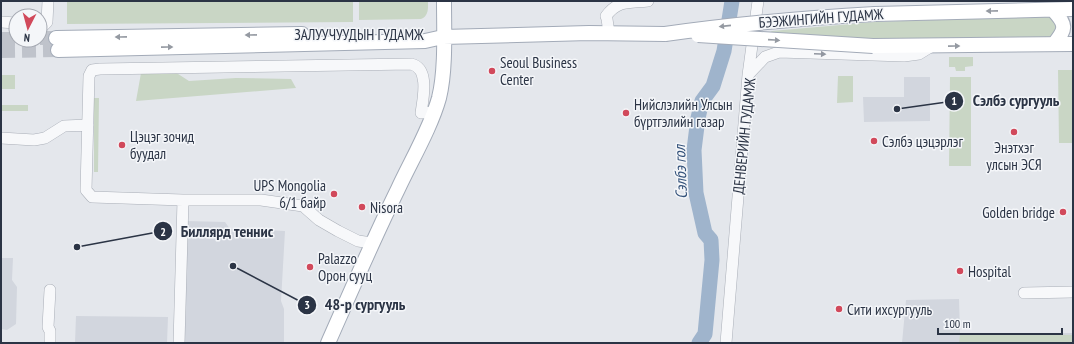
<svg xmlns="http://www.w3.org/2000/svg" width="1074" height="344" viewBox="0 0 1074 344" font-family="'PT Sans Narrow',sans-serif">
  <rect width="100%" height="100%" fill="#e4e7ec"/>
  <path fill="#d2d6de" d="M904,77H930V121L864,122L863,97H904Z
    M185,221L225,222L230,229L285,231L281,301L284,309V343H175V302H181Z
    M1,258H13L12,280L17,287L16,324L7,330L1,329Z
    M959,299L960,333H1073V343H902L906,300Z
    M76,316L168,317L167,343H75Z"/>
  <path fill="#c9d6c5" d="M353,1V22L67,24V2Z
    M359,1H428C428,8 429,16 421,19L359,20Z
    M1050,16L1061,25L1051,38L875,39L769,33L772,31L874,22Z
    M949,57H973V66L965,67V71H956L955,67H949Z
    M1058,70H1073V143H1059Z
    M175,72L189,81L236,78L291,79L296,88L136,101L141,73Z
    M1,75H15V89H1Z
    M838,76H853V102L837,103Z
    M950,77H971V166H949Z
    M94,98H99L98,172H94Z
    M1,105H28V111H1Z
    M960,334L1073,335V343H959Z"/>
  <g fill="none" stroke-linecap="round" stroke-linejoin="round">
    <path stroke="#9fb4cc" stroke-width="15" d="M699,343L705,334L712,260L711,240L705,233L696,193L694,150L698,118L702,101L713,86L724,51L732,1"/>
    <path stroke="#bfc3cb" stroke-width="14" stroke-dasharray="14 7" stroke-linecap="butt" d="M40,38H56
      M1,39H16
      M1,51L58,50"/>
    <g stroke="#a9aeb7" stroke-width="12">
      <path id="minor" d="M1,22L16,23
        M40,26H43L47,22L48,1
        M609,33L607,19L606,16C618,0 628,3 648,1
        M748,75L765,57L779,52L904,56L919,54L932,46
        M1,138L34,140L45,138L64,126L88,125
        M372,243L358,241L338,231L319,220L303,206L261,200H183L92,197L86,190L89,76L92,70L100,69L411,64C430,68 423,99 421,113L434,112
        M50,290L48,327L50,331V343
        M1024,293L1073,292
        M179,343L183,200
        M726,343L748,75L758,1"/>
    </g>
    <g stroke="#a3abb8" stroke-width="16">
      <path id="major" d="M1053,10C1067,25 1066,29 1054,44
        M875,14L1073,9
        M56,38L302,34
        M873,46L1073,44
        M58,50L425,41L443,37L589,33L665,34
        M328,343C351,291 373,240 398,189C411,161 431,127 439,98C446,70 444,30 444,1"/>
    </g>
    <use href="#minor" stroke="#f7f8fa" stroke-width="11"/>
    <use href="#major" stroke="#fff" stroke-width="14"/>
    <g stroke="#a3abb8" stroke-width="16" stroke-linecap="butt">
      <path id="major-bridge" d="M665,34C735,24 805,18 875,14
        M698,35L873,46"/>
    </g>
    <use href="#major-bridge" stroke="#fff" stroke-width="14"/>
  </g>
  <defs><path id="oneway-solid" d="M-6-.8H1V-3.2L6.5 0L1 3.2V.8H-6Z"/></defs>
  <g fill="#959aa2">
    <use href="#oneway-solid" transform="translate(992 11) rotate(179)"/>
    <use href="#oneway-solid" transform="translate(725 26) rotate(174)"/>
    <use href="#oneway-solid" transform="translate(251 35) rotate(179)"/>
    <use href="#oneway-solid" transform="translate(121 37) rotate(179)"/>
    <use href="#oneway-solid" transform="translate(774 40) rotate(4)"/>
    <use href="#oneway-solid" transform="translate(954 46) rotate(-1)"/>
    <use href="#oneway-solid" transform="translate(167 47) rotate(-1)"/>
  </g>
  <use fill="#9196a0" href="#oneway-solid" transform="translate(820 54) rotate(2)"/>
  <g fill="#d1495b" stroke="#f4f6f9" stroke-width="1.5">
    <circle cx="492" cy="71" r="4"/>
    <circle cx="626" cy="113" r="4"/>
    <circle cx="1014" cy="132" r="4"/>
    <circle cx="874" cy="141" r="4"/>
    <circle cx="122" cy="145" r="4"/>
    <circle cx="334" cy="194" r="4"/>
    <circle cx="362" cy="207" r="4"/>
    <circle cx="1063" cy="212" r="4"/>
    <circle cx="310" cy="267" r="4"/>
    <circle cx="960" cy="271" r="4"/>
    <circle cx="839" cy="309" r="4"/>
  </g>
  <g text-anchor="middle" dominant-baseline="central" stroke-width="3" stroke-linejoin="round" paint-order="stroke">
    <g font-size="15" fill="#2b3445" stroke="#f4f6f9">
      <text transform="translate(821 18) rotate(-4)">БЭЭЖИНГИЙН ГУДАМЖ</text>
      <text x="359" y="34">ЗАЛУУЧУУДЫН ГУДАМЖ</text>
      <text transform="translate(744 136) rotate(-84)">ДЕНВЕРИЙН ГУДАМЖ</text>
    </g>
    <g font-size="15" fill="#2b3445" stroke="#f4f6f9" text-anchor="start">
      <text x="500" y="62">Seoul Business<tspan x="500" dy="17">Center</tspan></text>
      <text x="634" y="104">Нийслэлийн Улсын<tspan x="634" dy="17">бүртгэлийн газар</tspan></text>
      <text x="130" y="136">Цэцэг зочид<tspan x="130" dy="17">буудал</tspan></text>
      <text x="882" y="141">Сэлбэ цэцэрлэг</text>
      <text x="1014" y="147" text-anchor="middle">Энэтхэг<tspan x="1014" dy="17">улсын ЭСЯ</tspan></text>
      <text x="326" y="185" text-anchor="end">UPS Mongolia<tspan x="326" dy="17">6/1 байр</tspan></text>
      <text x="370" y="207">Nisora</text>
      <text x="1055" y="212" text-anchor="end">Golden bridge</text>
      <text x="318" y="258">Palazzo<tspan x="318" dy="17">Орон сууц</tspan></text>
      <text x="968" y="271">Hospital</text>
      <text x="847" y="309">Сити ихсургууль</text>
    </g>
    <g font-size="16" font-style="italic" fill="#34527a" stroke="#f4f6f9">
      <text transform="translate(680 172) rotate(-92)">Сэлбэ гол</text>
    </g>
  </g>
  <path fill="none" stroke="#2b3445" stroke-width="1.5" d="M897 109L954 101M77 247L163 231M233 266L307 305"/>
  <g fill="#2b3445" stroke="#f4f6f9" stroke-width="1.5">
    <circle cx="897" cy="109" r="4"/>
    <circle cx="77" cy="247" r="4"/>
    <circle cx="233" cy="266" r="4"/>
    <circle cx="954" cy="101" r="10"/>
    <circle cx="163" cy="231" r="10"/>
    <circle cx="307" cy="305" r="10"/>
  </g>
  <g font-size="12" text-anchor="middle" font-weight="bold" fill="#fff">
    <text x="954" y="105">1</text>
    <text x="163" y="236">2</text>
    <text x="307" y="309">3</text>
  </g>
  <g font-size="16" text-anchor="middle" font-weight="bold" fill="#2b3445" stroke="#f4f6f9" stroke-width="3" stroke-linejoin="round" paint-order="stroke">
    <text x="1016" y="106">Сэлбэ сургууль</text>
    <text x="227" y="237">Биллярд теннис</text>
    <text x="365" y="310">48-р сургууль</text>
  </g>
  <rect width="1074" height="344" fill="none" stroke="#2b3445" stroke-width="4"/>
  <g transform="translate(28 28) rotate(186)"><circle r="19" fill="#f4f6f9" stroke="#a4a8b1"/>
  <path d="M0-3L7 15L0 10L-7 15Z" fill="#d1495b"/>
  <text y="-6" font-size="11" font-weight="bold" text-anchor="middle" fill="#2b3445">N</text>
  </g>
  <path d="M938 328v6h124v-6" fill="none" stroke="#2b3445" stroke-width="2"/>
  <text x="944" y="328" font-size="12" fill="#2b3445" stroke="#f4f6f9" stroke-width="3" paint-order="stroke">100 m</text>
</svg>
